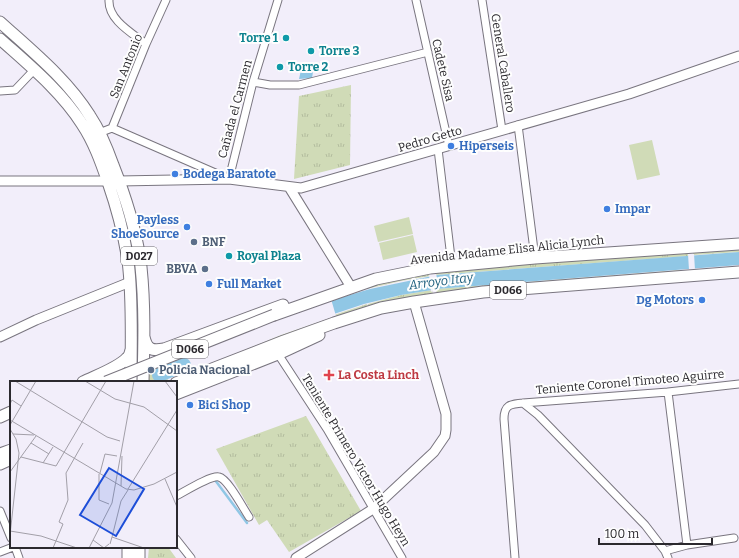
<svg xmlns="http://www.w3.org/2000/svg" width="739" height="558" viewBox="0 0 739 558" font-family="Bitter,serif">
  <defs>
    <pattern id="grass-tufts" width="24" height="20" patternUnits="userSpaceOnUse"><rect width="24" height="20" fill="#d0dbb7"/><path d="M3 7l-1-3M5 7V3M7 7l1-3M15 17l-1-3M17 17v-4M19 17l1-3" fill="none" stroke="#b3bc9e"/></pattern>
  </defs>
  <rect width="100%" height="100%" fill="#f2eefa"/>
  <path fill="url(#grass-tufts)" d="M351,85L350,165L294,179L299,96Z
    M115,181C125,213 134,244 137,276C139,305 139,334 139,362L135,364Z
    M739,249V252L693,255V252Z
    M689,250L690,256L436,275L435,272Z
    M681,270V272L437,294L436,289Z
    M429,273L430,276L401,281L362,290L361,288Z
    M361,288V290L249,331L164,365L170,379L298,327L367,304L368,308L299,330L165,382H149V370L289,314Z
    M432,290L433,294L369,308L368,304L401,295Z
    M306,416L361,511L289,552L267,520L259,525L216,449Z
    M149,547H168L176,558H148Z"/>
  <path fill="#d0dbb7" d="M652,140L660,175L637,180L629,145Z
    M409,217L413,234L378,242L374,226Z
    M413,235L417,252L383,260L379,243Z"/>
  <path fill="#90c7e5" d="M301,70L313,72L312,78L299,79Z
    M739,252V265L436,289L434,279H431L432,290L401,295L364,304L298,326L248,332L343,297L370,289L437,275Z"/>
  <path fill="#f2eefa" d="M688,254H694L695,270H689Z
    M436,273L439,290H435L433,283L434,290L431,292L429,275H431Z
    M331,299L336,316L281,335L170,381L168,380L162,366L163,363Z
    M11,428V441L0,446V432Z"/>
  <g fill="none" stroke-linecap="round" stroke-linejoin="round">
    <path stroke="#90c7e5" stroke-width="2.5" d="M215,480L247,523"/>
    <path stroke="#90c7e5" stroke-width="14" d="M159,375L184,365"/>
    <g stroke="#79757f" stroke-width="9">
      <path id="minor" d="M109,0C108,20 132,33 146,44
        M416,0L449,146
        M482,0L502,130
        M253,82L270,85H299L428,52
        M0,91L15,90L34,70
        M518,125L535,258
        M112,128L229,179L253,82L278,0
        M99,133L112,128L146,44L166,0
        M438,149L452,266
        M278,354L327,429L402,558
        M668,392L687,545
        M523,403L538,415L645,525L665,551L668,558
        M176,496C184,492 211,475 219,477C228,479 243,508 249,517
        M0,511L11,538
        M176,539L191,558
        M15,547L19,558
        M665,551L687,545L734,538
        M0,552L13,547
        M515,558L504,419C504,405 510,404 523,403L668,392L739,384"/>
    </g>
    <g stroke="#79757f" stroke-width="11">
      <path id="tertiary" d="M0,181H107
        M119,181L229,179L301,188L629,94L739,56
        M289,187L351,287
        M0,337L36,320L130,282
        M296,558L373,509L434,452L445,436L446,430V414L414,302"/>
    </g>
    <g stroke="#79757f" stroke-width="13">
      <path id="trunk" d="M0,22C32,51 67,79 90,116C100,131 107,148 113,165C126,198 137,232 141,267C145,305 144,344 143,382
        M0,39C29,65 61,91 82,124C94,142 101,162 108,182C117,208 124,234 128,261C133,299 131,344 131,382
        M274,315L376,279L430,268L535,258L739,244
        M144,337C147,350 152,351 164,349L283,305
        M83,382C95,376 118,368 127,358C130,356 130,353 131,350
        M176,383L284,341L334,323L381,308L414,302L483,292L739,272
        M176,394L278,354L319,335
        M0,417L11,412
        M0,454L11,450
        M0,464L11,459
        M128,558V547
        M139,558V547"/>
    </g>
    <use href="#minor" stroke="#fff" stroke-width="7"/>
    <use href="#tertiary" stroke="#fff" stroke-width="9"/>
    <use href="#trunk" stroke="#fff" stroke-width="11"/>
    <g stroke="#79757f" stroke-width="13" stroke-linecap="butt">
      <path id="trunk-bridge" d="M106,382L274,315"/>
    </g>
    <use href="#trunk-bridge" stroke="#fff" stroke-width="11"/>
  </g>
  <g fill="#0f9aa8" stroke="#fefefe" stroke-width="1.5">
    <circle cx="286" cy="38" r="4"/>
    <circle cx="311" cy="51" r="4"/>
    <circle cx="280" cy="67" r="4"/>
    <circle cx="229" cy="256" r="4"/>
  </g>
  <g fill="#3f7fe0" stroke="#fefefe" stroke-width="1.5">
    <circle cx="451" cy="146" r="4"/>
    <circle cx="175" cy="174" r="4"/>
    <circle cx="607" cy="209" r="4"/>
    <circle cx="187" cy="227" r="4"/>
    <circle cx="209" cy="284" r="4"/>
    <circle cx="702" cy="300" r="4"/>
    <circle cx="190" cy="405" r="4"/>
  </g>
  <g fill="#5c6f8a" stroke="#fefefe" stroke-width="1.5">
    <circle cx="194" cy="242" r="4"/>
    <circle cx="205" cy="269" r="4"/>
    <circle cx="151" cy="370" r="4"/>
  </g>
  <path fill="#e0444e" stroke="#fefefe" stroke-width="1.5" d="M327 369h4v4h4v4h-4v4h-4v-4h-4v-4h4z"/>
  <g text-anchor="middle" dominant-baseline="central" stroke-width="4" stroke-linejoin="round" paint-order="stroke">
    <g fill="#fefefe" stroke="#6a696c" stroke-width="1">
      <rect x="121" y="247" width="36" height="18" rx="3"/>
      <rect x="490" y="281" width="36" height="18" rx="3"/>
      <rect x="172" y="340" width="36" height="18" rx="3"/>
    </g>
    <g font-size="11" font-weight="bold" fill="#2b292e">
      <text x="139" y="256">D027</text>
      <text x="508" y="290">D066</text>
      <text x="190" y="349">D066</text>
    </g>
    <g font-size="12" font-weight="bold" fill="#0d838f" stroke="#fefefe" text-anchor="start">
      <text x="278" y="38" text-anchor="end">Torre 1</text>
      <text x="319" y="51">Torre 3</text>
      <text x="288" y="67">Torre 2</text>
      <text x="237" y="256">Royal Plaza</text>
    </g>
    <g font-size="12" fill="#2b292e" stroke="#fefefe">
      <text transform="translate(503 63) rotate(81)">General Caballero</text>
      <text transform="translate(126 66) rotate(-68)">San Antonio</text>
      <text transform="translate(443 70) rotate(77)">Cadete Sisa</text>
      <text transform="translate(235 109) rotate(-75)">Cañada el Carmen</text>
      <text transform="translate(430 139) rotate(-16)">Pedro Getto</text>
      <text transform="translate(507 250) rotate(-6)">Avenida Madame Elisa Alicia Lynch</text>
      <text transform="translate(630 382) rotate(-5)">Teniente Coronel Timoteo Aguirre</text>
      <text transform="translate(356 460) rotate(59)">Teniente Primero Victor Hugo Heyn</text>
    </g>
    <g font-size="12" font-weight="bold" fill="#366cbe" stroke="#fefefe" text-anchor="start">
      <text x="459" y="146">Hiperseis</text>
      <text x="183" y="174">Bodega Baratote</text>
      <text x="615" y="209">Impar</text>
      <text x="179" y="220" text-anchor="end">Payless<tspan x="179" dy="14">ShoeSource</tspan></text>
      <text x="217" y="284">Full Market</text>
      <text x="694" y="300" text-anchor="end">Dg Motors</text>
      <text x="198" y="405">Bici Shop</text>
    </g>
    <g font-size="12" font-weight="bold" fill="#4e5e75" stroke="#fefefe" text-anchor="start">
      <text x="202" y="242">BNF</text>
      <text x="197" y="269" text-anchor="end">BBVA</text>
      <text x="159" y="370">Policia Nacional</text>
    </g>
    <g font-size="12" font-weight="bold" fill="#be3a42" stroke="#fefefe" text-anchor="start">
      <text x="338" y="375">La Costa Linch</text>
    </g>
    <g font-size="13" font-style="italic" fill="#1c5e7d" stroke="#fefefe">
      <text transform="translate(441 281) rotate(-7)">Arroyo Itay</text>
    </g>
  </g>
  <g transform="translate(10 381)">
    <rect width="167" height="167" fill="#f2eefa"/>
    <path fill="none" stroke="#a29fa8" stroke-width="1" d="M5,0L97,56L110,60M75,0L105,18L134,26L167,50M155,0L167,16M0,23L2,19L11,25M0,39L116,108L124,109L144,103L167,91M0,44L26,0M0,48L6,58L9,72L0,154M3,53L24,54M21,62L39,73M11,76L46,85L96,0M33,82L43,66M0,91L26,55M90,92L95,73L107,75M89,93V119L99,123M155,98L167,126M111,105L112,75M118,108L167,29M0,150L31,155L67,167M102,156L111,120L118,109M83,159L94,167L99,163M100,163L102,156L134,167M43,167L53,143L49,141L58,119L56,92L73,62M79,167L102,122L124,0"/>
    <path fill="#1d4ed8" fill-opacity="0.15" stroke="#1d4ed8" stroke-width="2" d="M99,87L134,108L106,155L70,134Z"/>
    <rect width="167" height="167" fill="none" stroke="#2b292e" stroke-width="2"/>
  </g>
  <path d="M599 538v6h113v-6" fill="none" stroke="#2b292e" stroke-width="2"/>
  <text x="605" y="538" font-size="12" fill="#2b292e" stroke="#fefefe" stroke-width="3" paint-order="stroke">100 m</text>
</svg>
